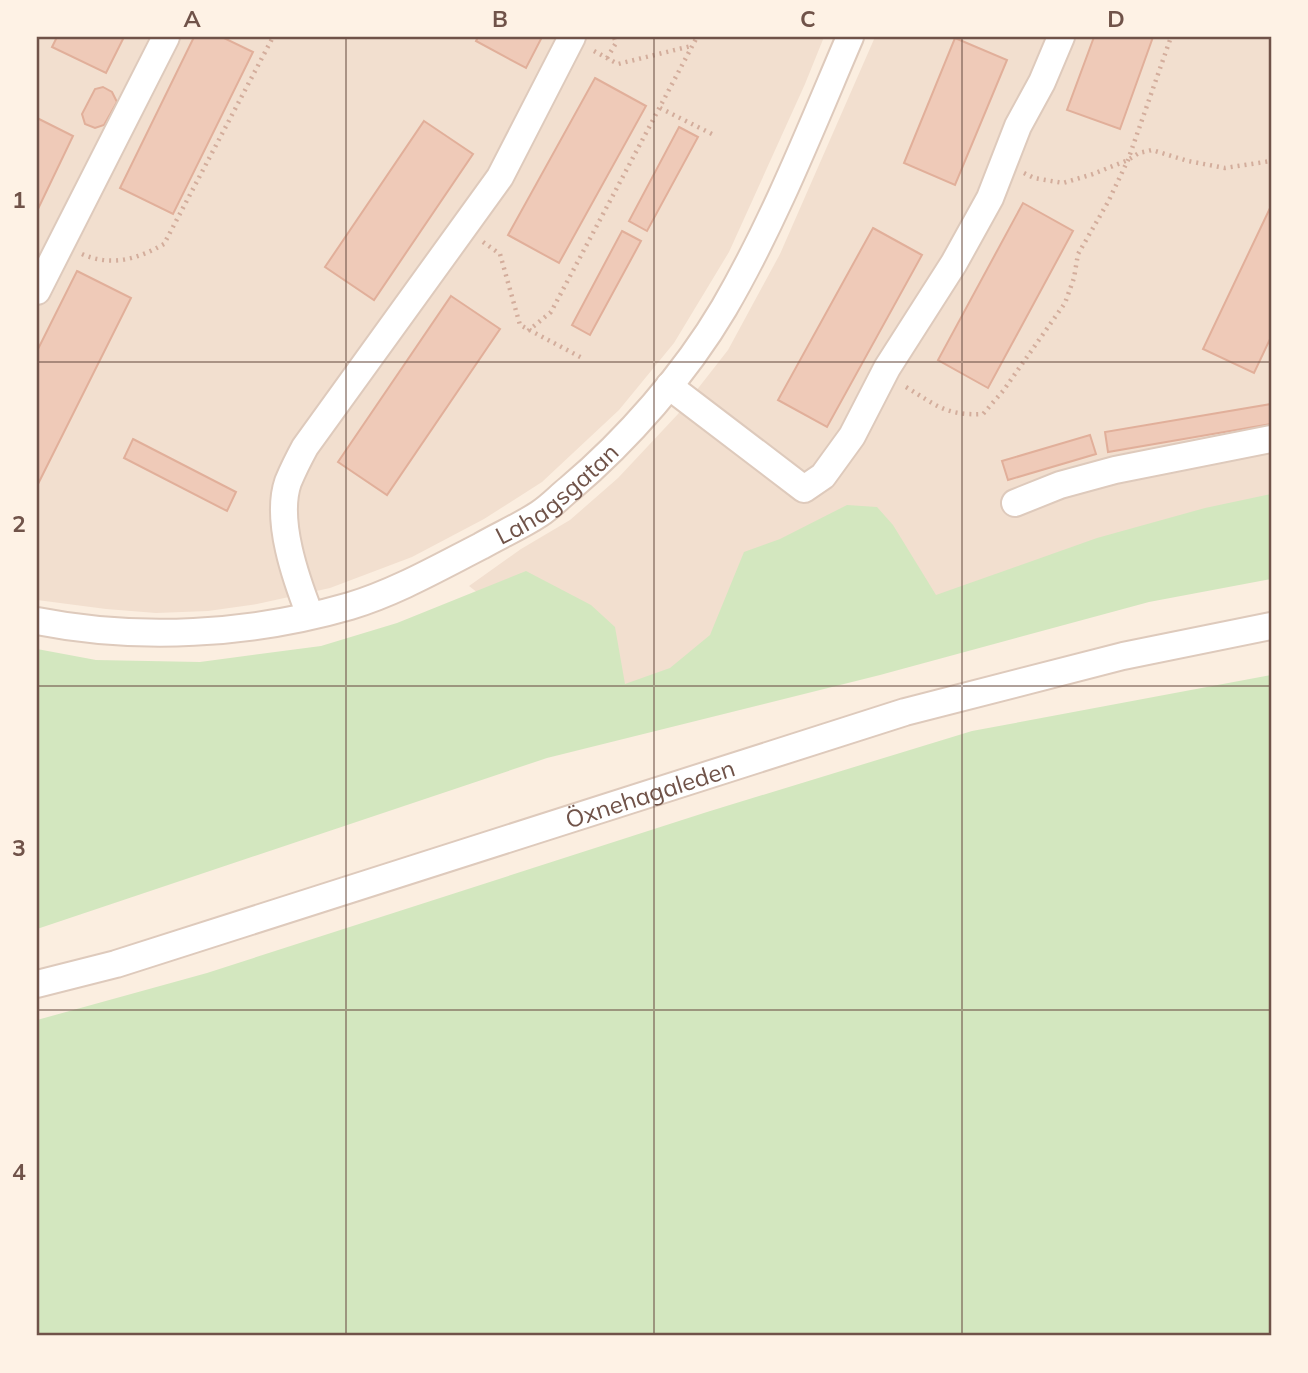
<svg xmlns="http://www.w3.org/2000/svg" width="1308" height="1373" viewBox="0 0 1308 1373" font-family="Mulish,sans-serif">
  <rect width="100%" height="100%" fill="#fbeee0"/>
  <path fill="#f2dfcf" d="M37,37H824L805,84L729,252L674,343L619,410L542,482L484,519L412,557L330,588L257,604L208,611L156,613L106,609L37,600Z
    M875,37H1271V562L603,690L469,586L521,549L570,520L618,478L678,414L728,350L780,254Z"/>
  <path fill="#d3e7bf" d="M1271,494V579L1149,602L880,675L547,758L37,929V649L96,660L200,662L321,646L397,623L526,571L591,605L615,627L625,684L670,668L710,635L744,552L780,539L847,505L877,507L893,525L936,595L1097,538L1205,508Z
    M1271,675V1336H37V1020L207,973L707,812L972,731Z"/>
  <path fill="#efcab8" stroke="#e1af9a" stroke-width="2" d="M57,37H124L106,73L52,47Z
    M194,37H222L253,52L173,214L120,188Z
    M478,37H542L526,68L476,41Z
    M1094,37H1153L1120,129L1067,110Z
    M955,38L1007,60L955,185L904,163Z
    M595,78L646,106L559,263L508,235Z
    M103,87L112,92L117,102L104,125L95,128L85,124L82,114L95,89Z
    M37,118L73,136L37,211Z
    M424,121L473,154L374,300L325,267Z
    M679,127L698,137L647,231L629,221Z
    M1023,203L1073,231L988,388L938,360Z
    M1271,206V337L1254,373L1203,349Z
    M873,228L922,255L827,427L778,400Z
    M622,231L641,241L590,335L572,325Z
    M77,271L131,298L37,486V351Z
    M451,296L500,329L387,495L338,462Z
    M1271,404V424L1108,452L1105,432Z
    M1090,435L1096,454L1008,480L1002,461Z
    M133,439L236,492L227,511L124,458Z"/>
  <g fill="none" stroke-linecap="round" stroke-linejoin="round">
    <g stroke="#decabc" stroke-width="30">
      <g id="minor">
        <path d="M37,291L166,37"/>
        <path d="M669,386L804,489L823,476L852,436L887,368L954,263L990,198L1018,126L1042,82L1061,37"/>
        <path d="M1015,503L1060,485L1115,470L1271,439"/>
        <path d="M310,615C296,579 275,520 288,482C293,470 299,458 305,447L500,177L572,37"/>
        <path id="s1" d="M37,621C138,641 250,635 350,606C396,592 438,568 481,546C500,535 521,526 539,514C550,507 559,497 569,489C627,440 685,374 724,308C774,222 811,128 850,37"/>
        <path id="s2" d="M37,984L116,964L905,712L1123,656L1271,626"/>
      </g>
    </g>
    <path stroke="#d3ad9c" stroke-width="4.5" stroke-dasharray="2 5" stroke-linecap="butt" d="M594,51L618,64L691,46
      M607,58L616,43L614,37
      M660,108L714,135
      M1024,173L1034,178L1063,183L1093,174L1128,160L1139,153L1152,150L1188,161L1225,168L1271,161
      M483,242L500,254L520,325L584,359
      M82,254C111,267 138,259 164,244L273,37
      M528,331L551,312L697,37
      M906,387C936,405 946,416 983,414L1003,391L1065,303L1074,278L1078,254L1108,202L1128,160L1171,37"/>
    <use href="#minor" stroke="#fff" stroke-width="26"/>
  </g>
  <path fill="none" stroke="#705349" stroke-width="2" stroke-opacity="0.55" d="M346,37V1336M654,37V1336M962,37V1336M37,362H1271M37,686H1271M37,1010H1271"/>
  <g text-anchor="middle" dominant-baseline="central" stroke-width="7" stroke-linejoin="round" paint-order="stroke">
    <g font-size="24" fill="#705349" stroke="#fef2e5">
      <text stroke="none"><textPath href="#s1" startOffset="553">Lahagsgatan</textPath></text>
      <text stroke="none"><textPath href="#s2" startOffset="642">Öxnehagaleden</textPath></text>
    </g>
  </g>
  <rect width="1308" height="1373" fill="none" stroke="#fef2e5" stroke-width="77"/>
  <rect x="38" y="38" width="1232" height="1296" fill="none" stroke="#705349" stroke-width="2.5"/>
  <g font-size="23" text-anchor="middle" font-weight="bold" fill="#705349">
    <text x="192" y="27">A</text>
    <text x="500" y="27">B</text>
    <text x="808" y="27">C</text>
    <text x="1116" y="27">D</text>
    <text x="19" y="208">1</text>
    <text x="19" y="532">2</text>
    <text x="19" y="856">3</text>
    <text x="19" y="1180">4</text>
  </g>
</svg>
